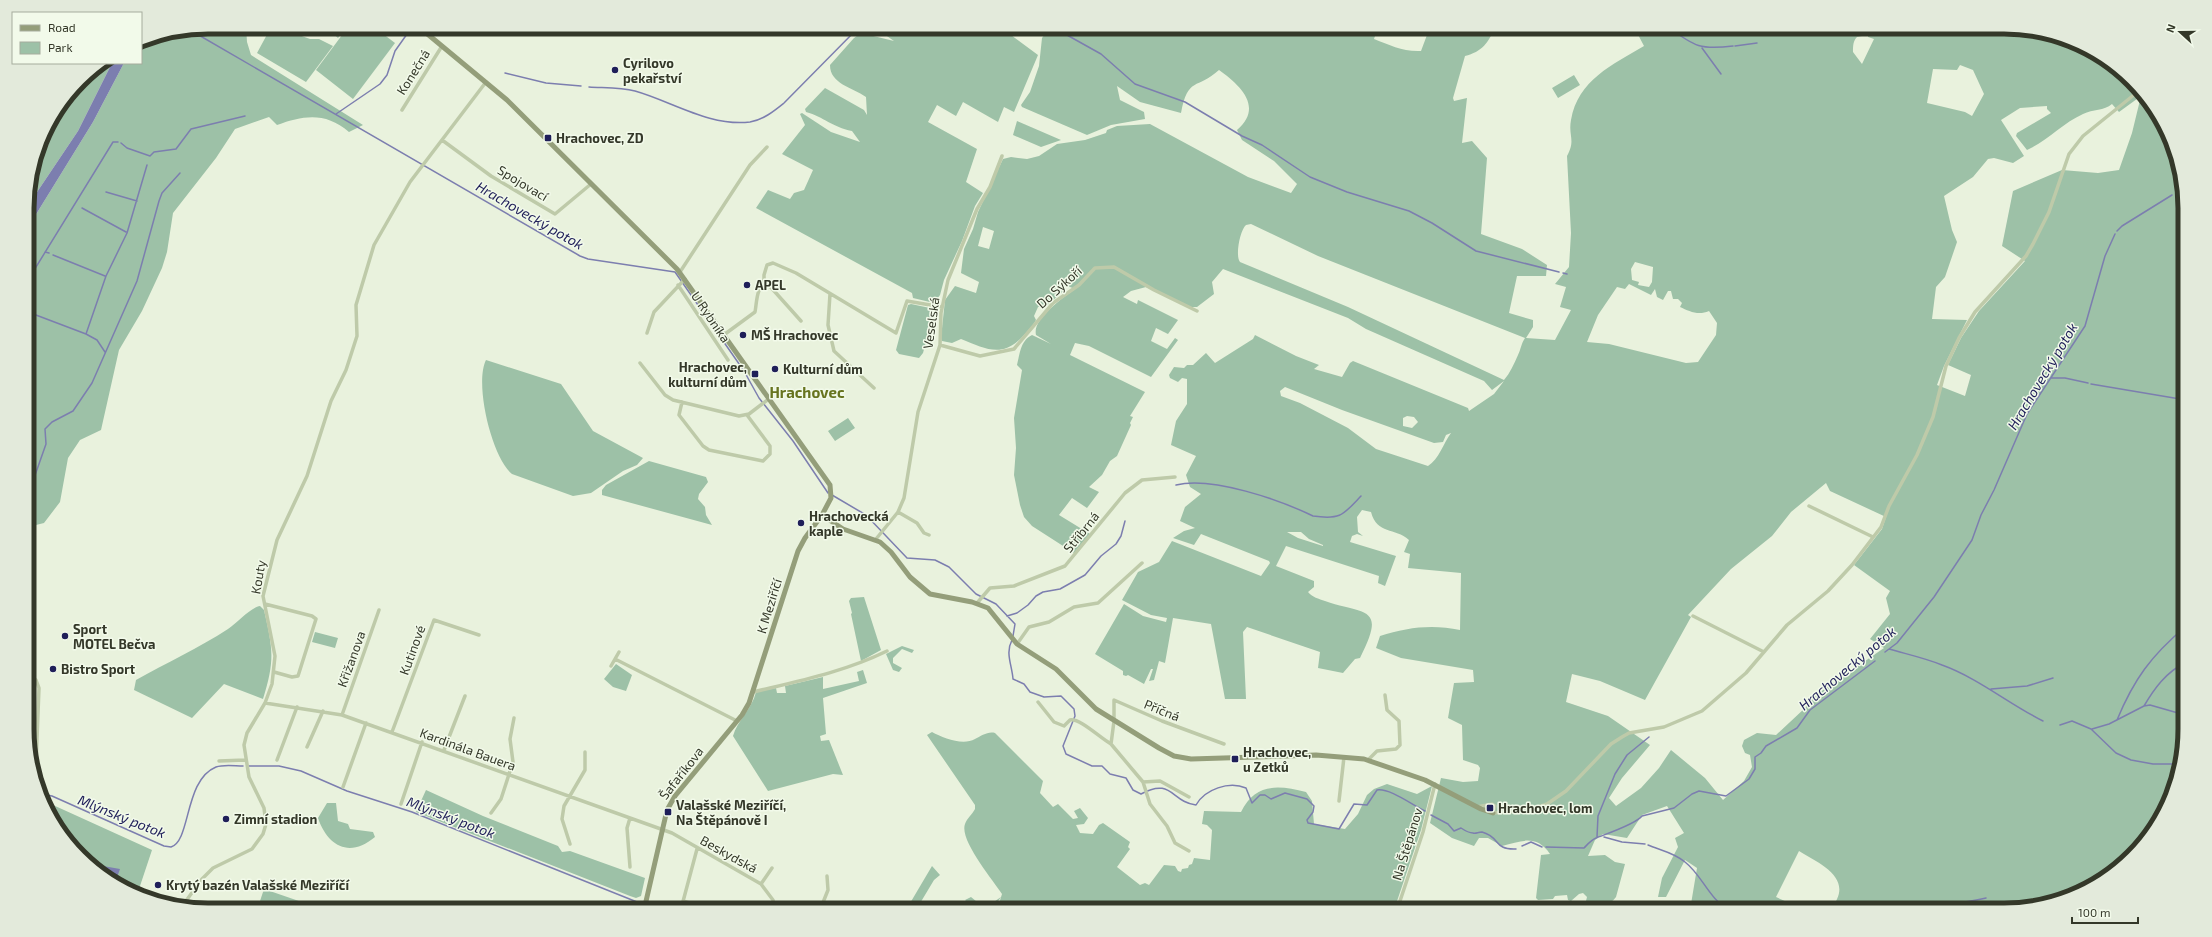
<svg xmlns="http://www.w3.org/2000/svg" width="2212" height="937" viewBox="0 0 2212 937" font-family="'Exo 2',sans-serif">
  <rect width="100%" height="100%" fill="#e9f2dd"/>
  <path fill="#9dc1a7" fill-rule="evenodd" d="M208,27H246L247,42L251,55L363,125L349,132C326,112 304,115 277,125L269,117L235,129L216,158L173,213L167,252L162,268L142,311L119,350L101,430L80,440L68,458L60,502L44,523L28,527L27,229L93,122L124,63H141V40Z
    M277,27L310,39H319L333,46L306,82L257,53L270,29Z
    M325,27H347L338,38Z
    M348,27H374L395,43L353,99L316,70Z
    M874,27H1014L1011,35L1038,55L1014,112L1004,107L998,122L963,102L956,116L937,105L928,122L977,149L966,182L983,193L975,206L962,241L944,280L940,295L934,303L913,298L912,293L756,208L768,190L790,199L794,193L804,190L813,170L782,154L805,125L800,114L802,113L831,132L860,142L852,131C832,127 824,117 806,112L805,109L825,88L864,110L867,115L866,97C852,87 830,84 830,65L854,38L861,33L894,41Z
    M1039,27H1379L1377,31L1368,30L1376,33L1374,39C1390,45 1403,52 1421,51L1430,27H1495C1489,42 1482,52 1465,56L1453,98L1454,101L1467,98L1462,143L1472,141L1487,158L1481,234L1522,249L1547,265L1546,276H1517L1509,313L1533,320V327L1526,338L1555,340L1571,310L1560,307L1566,287L1555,284L1569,267L1571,233L1567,156C1576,140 1568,136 1571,120C1578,80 1612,65 1644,46L1634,27H2004L2073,41L2114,64L2148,98L2171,139L2183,184L2185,729L2171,798L2147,839L2105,879L2063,900L2016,910H1830C1856,879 1822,865 1799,851L1776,897L1805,910H1690L1697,868L1685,860L1666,897H1658L1662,878L1678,847L1675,838L1684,833L1667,806L1642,815L1627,838L1603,834L1595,840L1588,856L1605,855L1615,862L1625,864L1616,897C1610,905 1607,902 1599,903C1594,903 1590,905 1585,905L1587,897L1583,893L1579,894L1571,901L1568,900L1567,895L1555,896L1553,899L1538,900L1536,898L1541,855L1550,854C1536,834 1522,841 1502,846L1488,838H1479L1474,846L1452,838L1430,823L1441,778L1463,782L1478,781L1480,768L1478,765L1463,760L1462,725L1448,718L1454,683L1474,682L1473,670L1401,658L1376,648L1380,636C1407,627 1433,624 1460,630L1461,573L1408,568L1410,554L1404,552L1409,540C1395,527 1377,535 1371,512L1362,510L1357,517L1358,532L1363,536L1357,534L1352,536L1350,542L1396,556L1385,586L1378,583L1379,576L1286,546L1276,566L1314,581V587L1308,592C1312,597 1319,599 1325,601C1365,615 1387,605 1360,658L1355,659L1343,673L1318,668L1320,652L1247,627L1243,632L1246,699H1225L1211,624L1173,618L1165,663L1159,661L1154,680L1149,681L1153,669H1151L1144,684L1128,675L1126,676L1123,675V671L1095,654L1124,604L1143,616L1166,622L1167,618L1151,615L1122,600L1138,572L1159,562L1172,541L1261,576L1270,563L1269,561L1201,534L1194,545L1173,538L1184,531L1195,528L1180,521L1185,507L1201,494L1190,487L1186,475L1196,456L1171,445L1176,421L1187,404V379L1182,378L1178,382L1170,378L1169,375L1174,367L1184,368L1187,365H1193L1206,353L1215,363L1253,339L1255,335L1296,356L1319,365L1314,369L1342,377L1350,363L1353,361L1468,408L1469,411L1494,394L1504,381L1492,390L1484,381L1366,329L1348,318L1223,269L1212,282L1214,294L1197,307H1191L1146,287L1131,291L1123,297L1137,304L1138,300L1178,320L1168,334L1156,328L1151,341L1167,349L1175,338L1178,340L1151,377L1089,346L1075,343L1070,355L1145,392L1130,416L1133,417L1130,423L1131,425L1117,456L1110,461L1102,475L1089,487L1099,492L1087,508L1072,498L1059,515L1090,534L1074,553L1032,526L1024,517L1020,505L1014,475L1016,448L1014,418L1022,370L1017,365C1020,354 1020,341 1032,335L1051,344L1036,335C1032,319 1063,298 1075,289L1065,285V290L1045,307H1038L1034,316L1036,320C1033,326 1028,330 1024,335C1003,359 986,349 961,339L952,343L942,341L941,338L945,300L955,286L976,293L979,282L961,273L964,249L973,229L978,212L1003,159L1011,157L1027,159L1039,156L1057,144L1085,140L1106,133L1107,130L1117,126L1150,124L1248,177L1291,193L1297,184L1274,161L1242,140L1237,130C1264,107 1240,85 1219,70C1197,90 1188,76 1181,113L1140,102L1117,86L1120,100L1144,112L1145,119L1111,125L1087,135L1022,107L1021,105L1030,92L1039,66L1042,38L1045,34L1039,31ZM1866,28L1868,29V37L1874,39L1862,64L1853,52C1853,46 1853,41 1857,37L1862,36ZM1960,65L1973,70L1984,94L1972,116L1965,112L1927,103L1933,69L1957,70ZM2141,96L2132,133L2119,170L2098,173L2062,170L2013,191L2002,246L2025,261L1979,311L1961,338L1948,365L1971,375L1965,396L1937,385L1944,366L1967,320L1932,319L1936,287L1945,277L1957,242L1952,230L1944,196L1973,177L1988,159L1994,158L2013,163L2024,156L2001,120L2020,108L2047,106V109L2051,113L2017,133L2016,136L2027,150C2047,141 2063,123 2083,114C2093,109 2104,111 2112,104L2119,112ZM1251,224L1318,256L1525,338C1521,344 1521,349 1518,355C1514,364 1510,373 1504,380L1348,307L1240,262C1235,256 1240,230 1246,225ZM983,227L994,231L989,249L978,246ZM1635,262L1653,267L1652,282L1649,287L1638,285L1639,282L1632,280L1631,269ZM1629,284L1651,295L1655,289L1657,297L1663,300L1668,291H1671L1673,299H1678L1682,303L1680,307C1689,311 1698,316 1709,311L1717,323L1716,335L1698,362L1686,363L1609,344L1587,342L1598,315L1617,287L1625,289ZM1285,387L1342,410L1434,443L1443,442L1446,435L1451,433C1443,444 1439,459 1428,466L1376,449L1348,428L1300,403L1281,396L1280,391ZM1407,416L1414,417L1418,422L1412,428L1403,426V418ZM1826,483L1830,491L1886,517L1882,529L1854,565L1890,591L1886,598L1890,614L1870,639L1884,648L1813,697L1805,708L1776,735L1757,733L1744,740L1742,746L1745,753L1750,755L1752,767L1744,781L1723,800L1705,778L1671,750L1659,768L1641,788L1616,806L1609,798L1622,778L1650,745L1608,716L1566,702L1572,674L1600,681L1645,700L1691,617L1688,615L1731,569L1772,536L1791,512ZM1287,532H1301L1309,539L1323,545V546L1298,538Z
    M103,63H112L78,131L27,207V196L40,148L67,100L88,72Z
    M1574,75L1580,85L1558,98L1552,88Z
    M1017,121L1061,140L1041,147L1013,135Z
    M911,304L930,308L934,312L923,353L919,358L899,354L896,350L908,305Z
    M486,360L561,384L593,431L643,458L637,465L623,471L591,493L573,496L512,474C492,458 474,384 486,360Z
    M848,418L855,428L835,441L828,431Z
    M649,461L706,477L708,482L699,494L698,499L705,507L706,515L712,525L602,495V490L606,485Z
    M864,597L881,650L861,661L851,614L852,613L849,601L851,598Z
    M260,606L264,610C273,649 275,660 263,699L224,684L192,718L134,690L136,680C166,663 199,648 228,629C237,623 251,607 260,606Z
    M315,632L338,638L335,648L312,642Z
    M902,646L914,650L912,653L902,649L893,658V663L902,668L899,672L893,670L886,654Z
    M616,664L632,675L626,691L613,687L604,679Z
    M863,670L867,683L823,698L826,734L820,736L821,741L829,740L843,775L833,774L768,791L733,736C737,721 752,709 756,692L776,688L777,693H786L785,686L823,677V689L859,681L857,672Z
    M932,732C943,738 963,746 975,739C981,736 988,731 995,733L1043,781L1040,793L1053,807L1058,804L1073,819L1078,818L1074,811L1080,808L1088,818L1084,824L1076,825L1080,833L1093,834L1099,825L1103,823L1130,842L1128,847L1130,849L1117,867L1140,885L1145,883L1149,885L1164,865L1175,866L1178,871L1181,872L1182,869L1188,868L1189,865L1192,864L1194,858L1210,860L1212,830L1207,825L1202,824L1204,811L1241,812C1255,783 1278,785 1306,792L1312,801L1314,824L1345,829L1358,814L1367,795L1374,789L1387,784L1417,794L1432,786L1421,830L1394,910H997L1002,894C993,880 959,840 965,824C967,818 972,815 975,809V805L927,735Z
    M426,790L483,816L558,846L562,852L570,851L645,878L641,896L636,898L630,896L416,812Z
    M327,803H336L338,821L348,824L350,829L373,832L375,837C350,858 328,847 318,818Z
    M53,805L152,850L137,895L98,873L65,839L47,809V807Z
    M932,866L940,875L934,880L916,910H906Z
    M264,889L325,910H257Z
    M971,897L982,906L986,903L988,906L1001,897L994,907L995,910H975L965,900Z
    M1533,901L1540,910H1490L1502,907L1505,903Z"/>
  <path fill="#7c7eaf" d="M112,63H124L93,122L27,229V207L78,131Z
    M103,866L120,869L115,883L100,874Z"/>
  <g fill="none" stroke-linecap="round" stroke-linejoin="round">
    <path stroke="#7c7eaf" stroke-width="1.5" d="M1053,27L1055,28
      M1668,27C1695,47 1701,50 1733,46
      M190,30L580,256L588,259L675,272L744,371L759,398L793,441L828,493
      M1058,30L1101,54L1135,84L1185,102L1242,136L1262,145L1310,177L1347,192L1409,211L1432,223L1476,251L1559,272
      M1735,46L1757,43
      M1702,48L1721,74
      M505,73L546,83L581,86
      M589,87C603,88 620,87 635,91C671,101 710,127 750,122C763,120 774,111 784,103L859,27
      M336,114L380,84L387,75L395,51L412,27
      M121,143L127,148L150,156L154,152L176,149L191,129L245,116
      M106,192L137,201
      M82,208L126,232
      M2117,231L2122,226L2172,195
      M45,252L49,253
      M53,255L105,276
      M1563,273L1567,274
      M28,280L113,142H118
      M28,312L86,334L97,340L105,352
      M86,334L106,276L127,233L147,165
      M2051,378H2065L2088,383
      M2091,384L2180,399
      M1176,485C1212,476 1280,500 1313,516C1341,520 1343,515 1361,496
      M832,495L866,515L907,558L935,560L949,567L976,594L996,604L1015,624L1013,636
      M31,572L32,529L29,520L34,505L31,492L33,481L46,444L45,429L52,422L73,411L92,383L137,281L159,201L162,193L180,173
      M1007,616L1017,613L1028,605L1036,596L1043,592L1060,589L1085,575L1101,556L1116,544L1121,536L1125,521
      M1012,640C1005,653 1012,665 1013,679L1024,684L1030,692L1044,697L1061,696L1074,709L1075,716L1063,746L1066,754L1092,766H1102L1110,774L1126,778L1133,790L1141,794C1172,777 1171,802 1196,805C1205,789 1229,781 1246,788L1252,803L1260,795H1265L1271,799L1285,793L1307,799L1314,806L1313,812L1307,820L1308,823L1339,829L1354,804L1367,805L1377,790C1390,788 1412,805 1425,811
      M1889,649C1906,654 1925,658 1942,665C1978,678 2009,704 2043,721
      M1885,652L1897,643L1934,597L1972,540L1981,515L1994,490L2027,414L2085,326L2105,256L2115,234
      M1991,689L2027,686L2053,678
      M2144,706C2154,689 2166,672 2185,663
      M2117,720C2134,679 2151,656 2185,627
      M2060,725L2072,721L2091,729L2116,753L2131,760L2153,764H2178
      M2092,729L2109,724L2144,706L2150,705L2185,715
      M249,766H279L301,771L347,791L412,812L642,904
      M41,794L52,796L164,846L171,847C191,841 184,780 216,767C224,764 235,766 243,766
      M1431,815L1448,824L1454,831L1461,828C1464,830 1469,833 1473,833C1476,834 1478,832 1482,832C1501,837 1493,850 1516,849
      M1597,837L1598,816L1615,774L1627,755L1649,737
      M1604,837L1622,842L1645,844
      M1648,845C1660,850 1675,853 1685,862C1703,876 1709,900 1730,910
      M1522,846L1531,842L1542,847
      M1546,847L1584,848C1587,845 1591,840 1596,838C1606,834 1636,824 1642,816L1674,808L1692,794L1699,791L1726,796L1749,779L1755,769V757L1761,753L1766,746L1797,728L1810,710L1875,661
      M1851,910H1887
      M1899,910C1929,905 1957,905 1986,898"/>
    <path stroke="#becaa9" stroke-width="3.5" d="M402,110L442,46
      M442,140L491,176L555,214L591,184
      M680,272L750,165L767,147
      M764,284V275L767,265L773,263L796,273L896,333L907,301L942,307
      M678,285L728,360
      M830,294L828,325L834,351L874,388
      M647,333L654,312L685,279
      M725,334L755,312C757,302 756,286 767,283L801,321
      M940,345L980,356L1014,349L1053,303L1079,285L1095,268L1114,267L1154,290L1197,311
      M640,363L665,395L673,400L739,416L749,414L770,398
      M682,402L679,415L703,446L709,450L763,461L770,454V446L747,415
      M1809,506L1873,537
      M898,512L917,523L924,533L929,535
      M876,539L898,512L904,498L918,412L940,345L941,313L948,280L977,209L990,187L1002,156
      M977,603L990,588L1014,586L1065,566L1125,493L1142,480L1175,477
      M265,604L312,616L316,619L298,676L292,677L274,672
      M1693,616L1764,652
      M1017,644L1029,627L1049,622L1074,607L1098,603L1142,563
      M615,659L737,721
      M611,666L619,652
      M28,673L36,680L39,688L36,764L37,785
      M753,692C799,681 844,672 887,651
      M1038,702L1054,722L1064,726L1070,720C1080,718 1100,738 1111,744
      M265,703L342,715L672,833L761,884L773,900L775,910
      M342,715L379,610
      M392,732L434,620L479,635
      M307,747L323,711
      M444,750L465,696
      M277,760L297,707
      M1368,760L1377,751L1396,749L1400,745L1399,721L1387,710L1385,695
      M219,761L245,760
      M1143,782L1160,781L1189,797
      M343,787L366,723
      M1339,801L1344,757
      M401,804L422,742
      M1477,807L1492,804L1495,806L1493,813L1527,811L1547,804L1566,791L1611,744L1622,737L1629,733L1664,727L1702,711L1746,673L1787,625L1828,591L1852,565L1881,527L1889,506L1917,455L1933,417L1946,366L1959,338L1975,312L2026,256L2033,244L2049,212L2069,154L2083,136L2140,90
      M491,813L501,799L513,762L510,739L514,718
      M570,844L562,819L564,806L585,770V752
      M1189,851L1175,843L1167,826L1150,804L1143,782L1111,744L1114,721V700L1162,721L1224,744
      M630,867L627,828L630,818
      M761,884L772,868
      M683,901L712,910
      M183,905L202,879L213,868L252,849L263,834L266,824L264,808L249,777L244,745L247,733L265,703L272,684L275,656L263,596L277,540L307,476L331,401L346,370L357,336L356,305L374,245L410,182L486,82
      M681,909L697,849
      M820,910L828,890L827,876
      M1397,910L1423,832L1435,784"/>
    <path stroke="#949e7a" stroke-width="5" d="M419,27L507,100L677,269L830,485L831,498L822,515L843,529L880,542L891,552L910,577L930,594L972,602L988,608L1017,644L1056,669L1096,709L1159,748L1174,756L1191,759L1316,755L1364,759L1425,780L1481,809L1493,813
      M644,910L667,810L675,796L742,715L749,703L798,551L805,538L822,515"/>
  </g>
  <g fill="#1f1f59" stroke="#f2faea" stroke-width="1.5">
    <circle cx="615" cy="70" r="4"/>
    <rect x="544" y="134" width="8" height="8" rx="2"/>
    <circle cx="747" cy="285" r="4"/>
    <circle cx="743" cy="335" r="4"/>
    <circle cx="775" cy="369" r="4"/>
    <rect x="751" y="370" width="8" height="8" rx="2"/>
    <circle cx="801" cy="523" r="4"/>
    <circle cx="65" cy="636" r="4"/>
    <circle cx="53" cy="669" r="4"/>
    <rect x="1231" y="755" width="8" height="8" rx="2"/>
    <rect x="1486" y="804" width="8" height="8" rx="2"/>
    <rect x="664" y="808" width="8" height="8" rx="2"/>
    <circle cx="226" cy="819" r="4"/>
    <circle cx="158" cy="885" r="4"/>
  </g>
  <g text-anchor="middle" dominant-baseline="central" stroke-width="3" stroke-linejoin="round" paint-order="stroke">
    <g font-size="13" font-weight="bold" fill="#343829" stroke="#f2faea" text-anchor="start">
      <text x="623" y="63">Cyrilovo<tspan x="623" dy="15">pekařství</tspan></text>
      <text x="556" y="138">Hrachovec, ZD</text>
      <text x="755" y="285">APEL</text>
      <text x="751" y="335">MŠ Hrachovec</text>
      <text x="747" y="367" text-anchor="end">Hrachovec,<tspan x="747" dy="15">kulturní dům</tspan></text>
      <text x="783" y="369">Kulturní dům</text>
      <text x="809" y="516">Hrachovecká<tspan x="809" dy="15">kaple</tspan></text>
      <text x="73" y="629">Sport<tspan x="73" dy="15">MOTEL Bečva</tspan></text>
      <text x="61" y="669">Bistro Sport</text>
      <text x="1243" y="752">Hrachovec,<tspan x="1243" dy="15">u Zetků</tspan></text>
      <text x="676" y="805">Valašské Meziříčí,<tspan x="676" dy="15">Na Štěpánově I</tspan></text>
      <text x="1498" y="808">Hrachovec, lom</text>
      <text x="234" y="819">Zimní stadion</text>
      <text x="166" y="885">Krytý bazén Valašské Meziříčí</text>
    </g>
    <g font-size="13" fill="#343829" stroke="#f2faea">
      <text transform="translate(413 72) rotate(-58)">Konečná</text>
      <text transform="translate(523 183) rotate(31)">Spojovací</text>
      <text transform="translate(1059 287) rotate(-42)">Do Sýkoří</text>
      <text transform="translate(711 317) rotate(56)">U Rybníka</text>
      <text transform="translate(931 323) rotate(-82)">Veselská</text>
      <text transform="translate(1081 532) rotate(-51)">Stříbrná</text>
      <text transform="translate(258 577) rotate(-80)">Kouty</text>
      <text transform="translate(769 606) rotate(-73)">K Meziříčí</text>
      <text transform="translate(412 650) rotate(-70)">Kutinové</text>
      <text transform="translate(351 659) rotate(-70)">Křižanova</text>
      <text transform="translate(1162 710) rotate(22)">Příčná</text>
      <text transform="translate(468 749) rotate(20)">Kardinála Bauera</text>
      <text transform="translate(681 773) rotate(-52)">Šafaříkova</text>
      <text transform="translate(1407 844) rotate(-73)">Na Štěpánov</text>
      <text transform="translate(729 854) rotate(29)">Beskydská</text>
    </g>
    <g font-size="14" font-style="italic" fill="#1f1f59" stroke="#f2faea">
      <text transform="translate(530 215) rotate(30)">Hrachovecký potok</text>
      <text transform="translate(2042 376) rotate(-59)">Hrachovecký potok</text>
      <text transform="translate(1847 668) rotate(-40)">Hrachovecký potok</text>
      <text transform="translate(122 816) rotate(22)">Mlýnský potok</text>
      <text transform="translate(451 817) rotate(21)">Mlýnský potok</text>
    </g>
    <g font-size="15" font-weight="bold" fill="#67741f" stroke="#f2faea">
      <text x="807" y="392">Hrachovec</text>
    </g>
  </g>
  <path d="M0 0H2212V937H0ZM208 34H2004A174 174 0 0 1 2178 208V729A174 174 0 0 1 2004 903H208A174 174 0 0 1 34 729V208A174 174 0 0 1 208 34Z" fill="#e3eadb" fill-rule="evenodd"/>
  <path fill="none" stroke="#343829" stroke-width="5" d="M208 34H2004A174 174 0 0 1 2178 208V729A174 174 0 0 1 2004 903H208A174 174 0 0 1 34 729V208A174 174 0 0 1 208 34Z"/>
  <rect x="12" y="12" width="130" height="52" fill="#f2faea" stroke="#a6ac9d"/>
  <rect x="20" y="25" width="20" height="6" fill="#949e7a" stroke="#a6ac9d"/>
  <text x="48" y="32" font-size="12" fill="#343829">Road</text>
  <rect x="20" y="42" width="20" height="12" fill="#9dc1a7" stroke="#a6ac9d"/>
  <text x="48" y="52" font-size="12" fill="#343829">Park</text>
  <g transform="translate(2180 32) rotate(291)" stroke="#f2faea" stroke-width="3" paint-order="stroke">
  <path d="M0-3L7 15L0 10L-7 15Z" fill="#343829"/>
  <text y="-6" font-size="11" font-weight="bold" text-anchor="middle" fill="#343829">N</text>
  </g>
  <path d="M2072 917v6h66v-6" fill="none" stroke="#343829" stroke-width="2"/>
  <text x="2078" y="917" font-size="12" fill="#343829" stroke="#f2faea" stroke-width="3" paint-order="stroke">100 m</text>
</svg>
